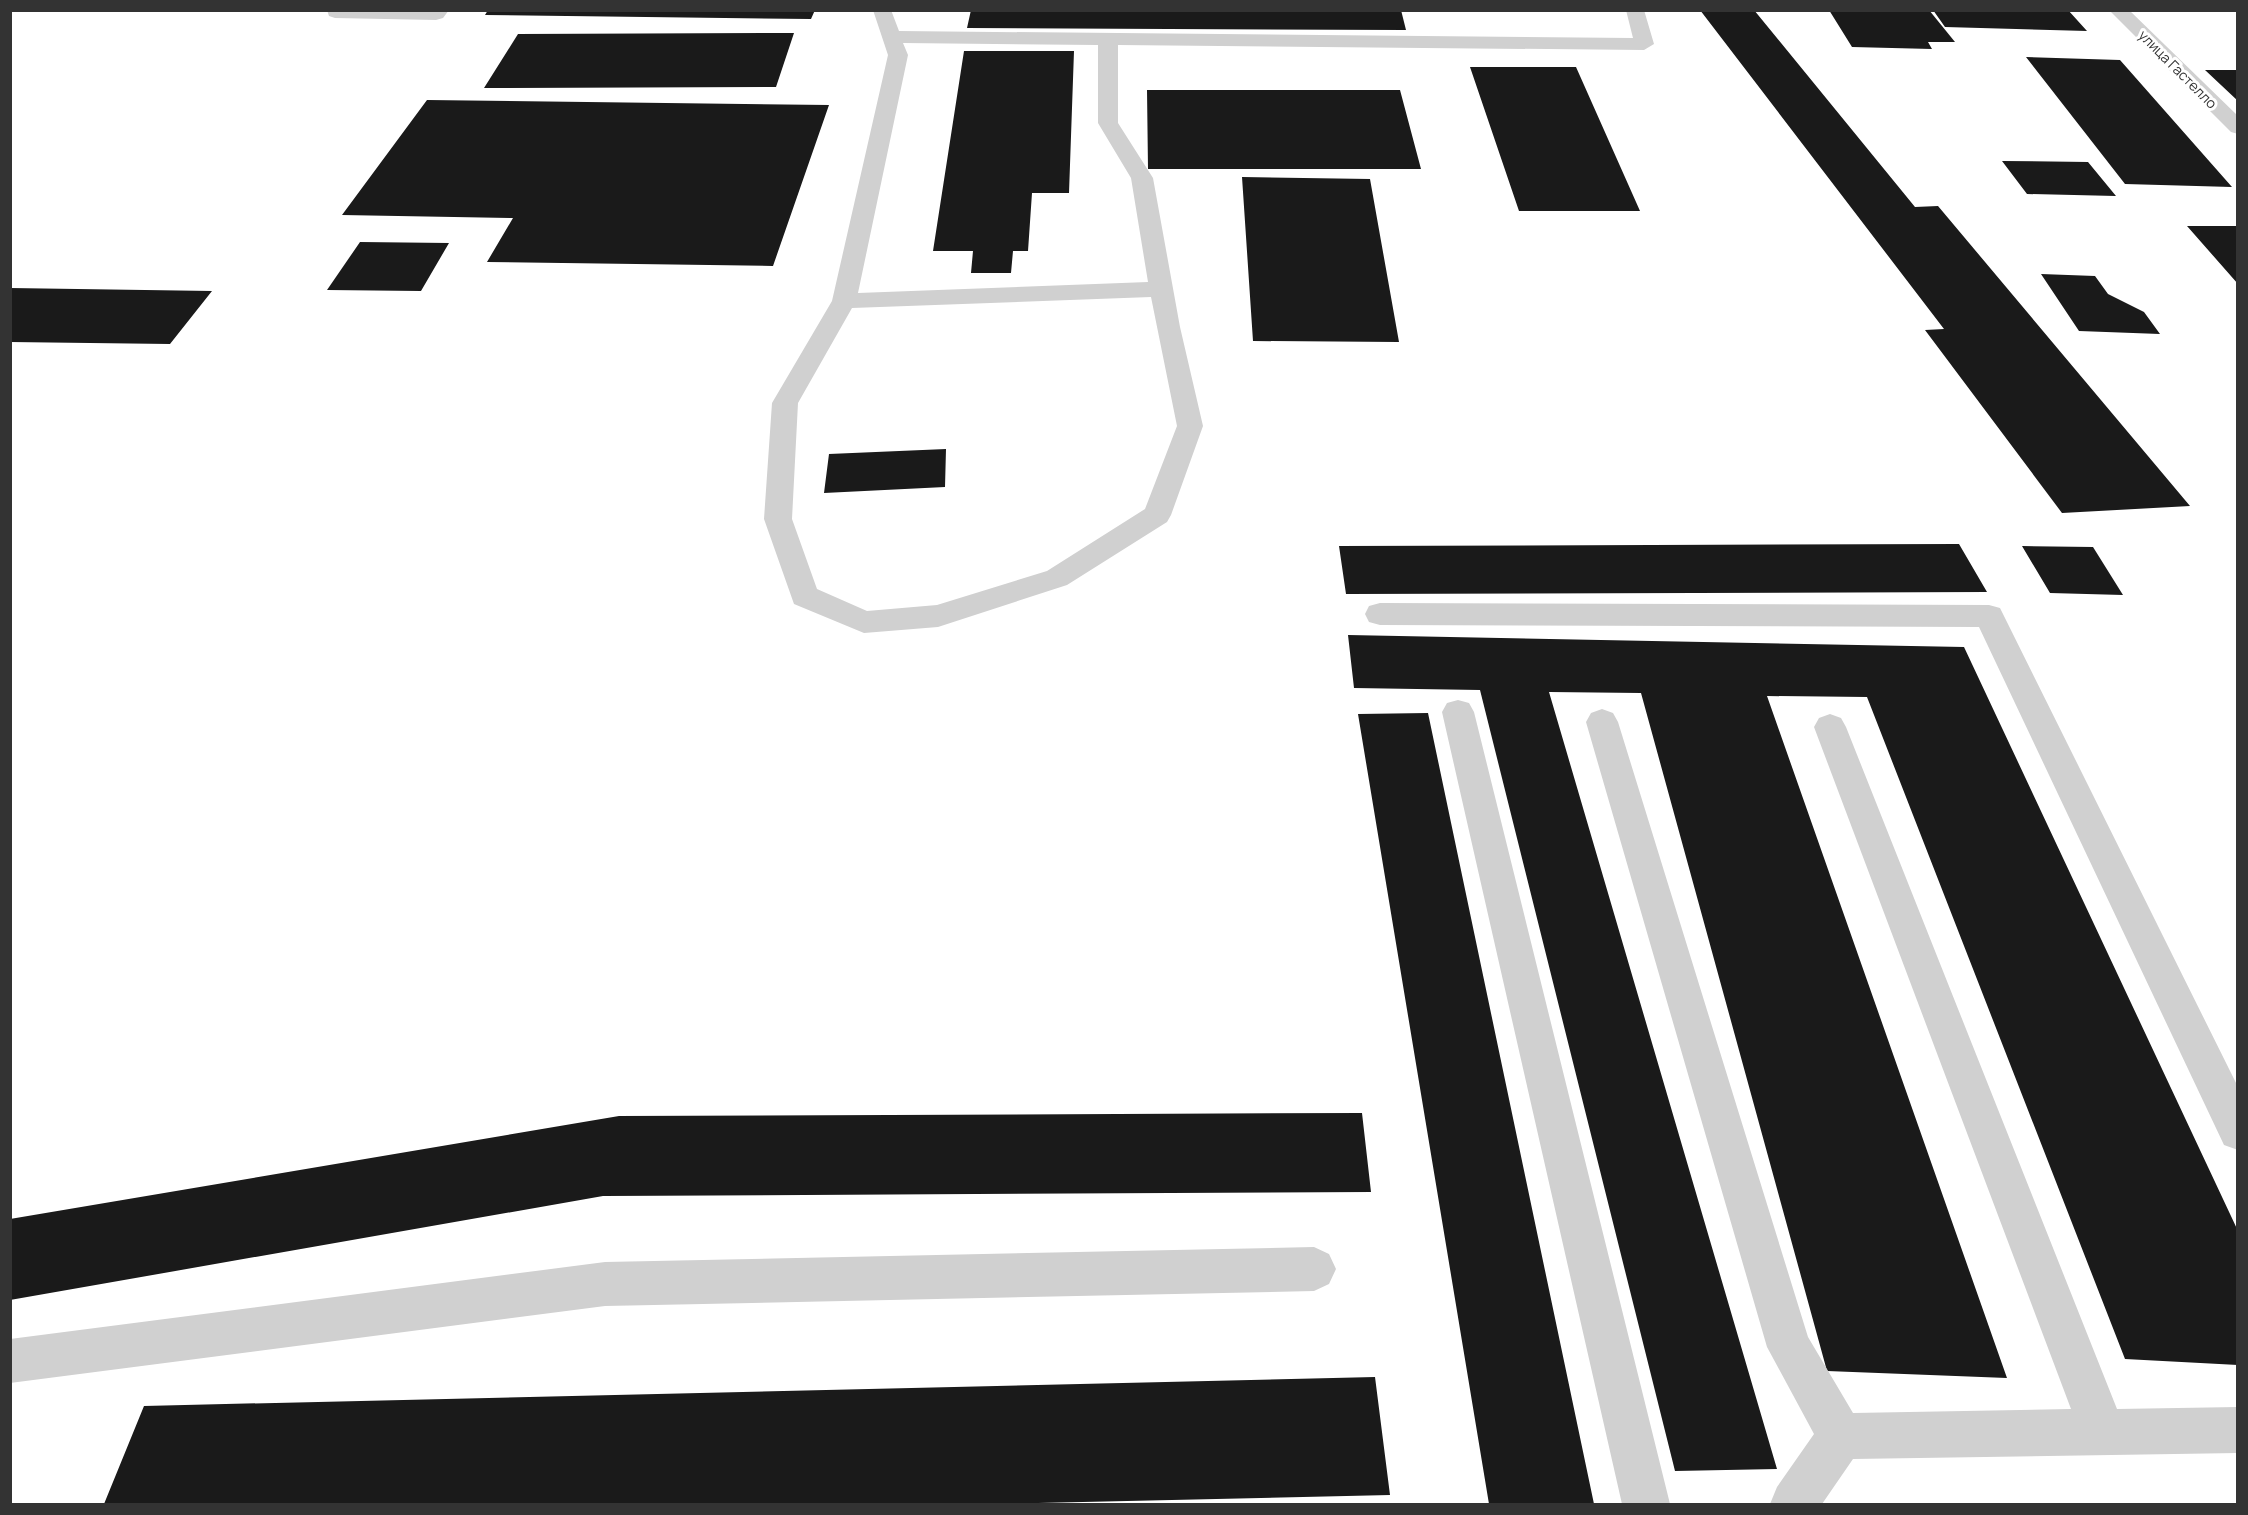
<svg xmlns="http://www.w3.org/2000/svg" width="2248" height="1515" viewBox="0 0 2248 1515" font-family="Manrope,sans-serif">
  <rect width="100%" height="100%" fill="#fff"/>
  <path fill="#1a1a1a" d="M488,10H815L811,19L485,15Z
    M971,10H1401L1406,30L967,28Z
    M1700,10H1754L1915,207L1938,206L2190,506L2062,513L1925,330L1944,329Z
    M1829,10H1929L1955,42H1928L1932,49L1852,47Z
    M1933,10H2068L2087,31L1945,27Z
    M794,33L776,87L484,88L518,34Z
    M964,51H1074L1069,193H1032L1028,251H1013L1011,273H971L973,251H933Z
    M2026,57L2120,60L2232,187L2125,184Z
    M1470,67H1576L1640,211H1519Z
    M2205,70H2238V101Z
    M1147,90H1400L1421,169H1148Z
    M427,100L829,105L773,266L487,262L513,218L342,215Z
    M2002,161L2088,162L2116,196L2027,194Z
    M1242,177L1370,179L1399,342L1253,341Z
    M2187,226H2238V284Z
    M360,242L449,243L421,291L327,290Z
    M2041,274L2095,276L2108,294L2144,312L2160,334L2079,331Z
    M10,288L212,291L170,344L10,342Z
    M946,449L945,487L824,493L829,454Z
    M1959,544L1987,592L1346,594L1339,546Z
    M2022,546L2093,547L2123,595L2050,593Z
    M1348,635L1964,647L2238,1231V1365L2125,1359L1867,697L1767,696L2007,1378L1827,1371L1641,693L1549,692L1777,1469L1675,1471L1480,690L1354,688Z
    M1428,713L1594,1504H1489L1358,714Z
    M1362,1113L1371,1192L603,1196L10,1300V1219L619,1116Z
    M1375,1377L1390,1495L999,1504H104L144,1406Z"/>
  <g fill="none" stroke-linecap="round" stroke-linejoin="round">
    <path fill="#d0d0d0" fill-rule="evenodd" d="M327,10H449L443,18L436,20L335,18L329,16Z
      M873,10H891L899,31L1633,38L1626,10H1644L1654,44L1644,50L1118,45V123L1153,178L1180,327L1203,426L1171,515L1167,522L1067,585L938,627L864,633L794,604L764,519L772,403L832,301L888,55ZM903,43L1098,45V123L1131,178L1148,282L858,293L908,55ZM1151,297L1177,426L1145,509L1047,571L937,605L867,611L817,589L792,519L798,403L852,308Z
      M2109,10H2129L2238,116V134L2231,132Z
      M1380,603L1989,605L2000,608L2238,1087V1150L2224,1145L1979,627L1380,625L1369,622L1365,614L1369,606Z
      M1458,700L1469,703L1474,712L1670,1504H1622L1442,712L1447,703Z
      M1602,709L1613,713L1618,722L1808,1337L1853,1413L2071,1409L1814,727L1819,718L1830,714L1841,718L1846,727L2117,1409L2238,1407V1453L1853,1459L1822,1504H1770L1777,1487L1814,1434L1767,1347L1586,722L1591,713Z
      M1314,1247L1329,1254L1336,1269L1329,1284L1314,1291L605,1306L10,1383V1339L605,1262Z"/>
  </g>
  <g text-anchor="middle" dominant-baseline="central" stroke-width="6" stroke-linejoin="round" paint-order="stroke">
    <g font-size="14" fill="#333" stroke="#fff">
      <text transform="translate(2178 69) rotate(45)">улица Гастелло</text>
    </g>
  </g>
  <rect width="2248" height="1515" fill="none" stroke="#333333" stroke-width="24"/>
</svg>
